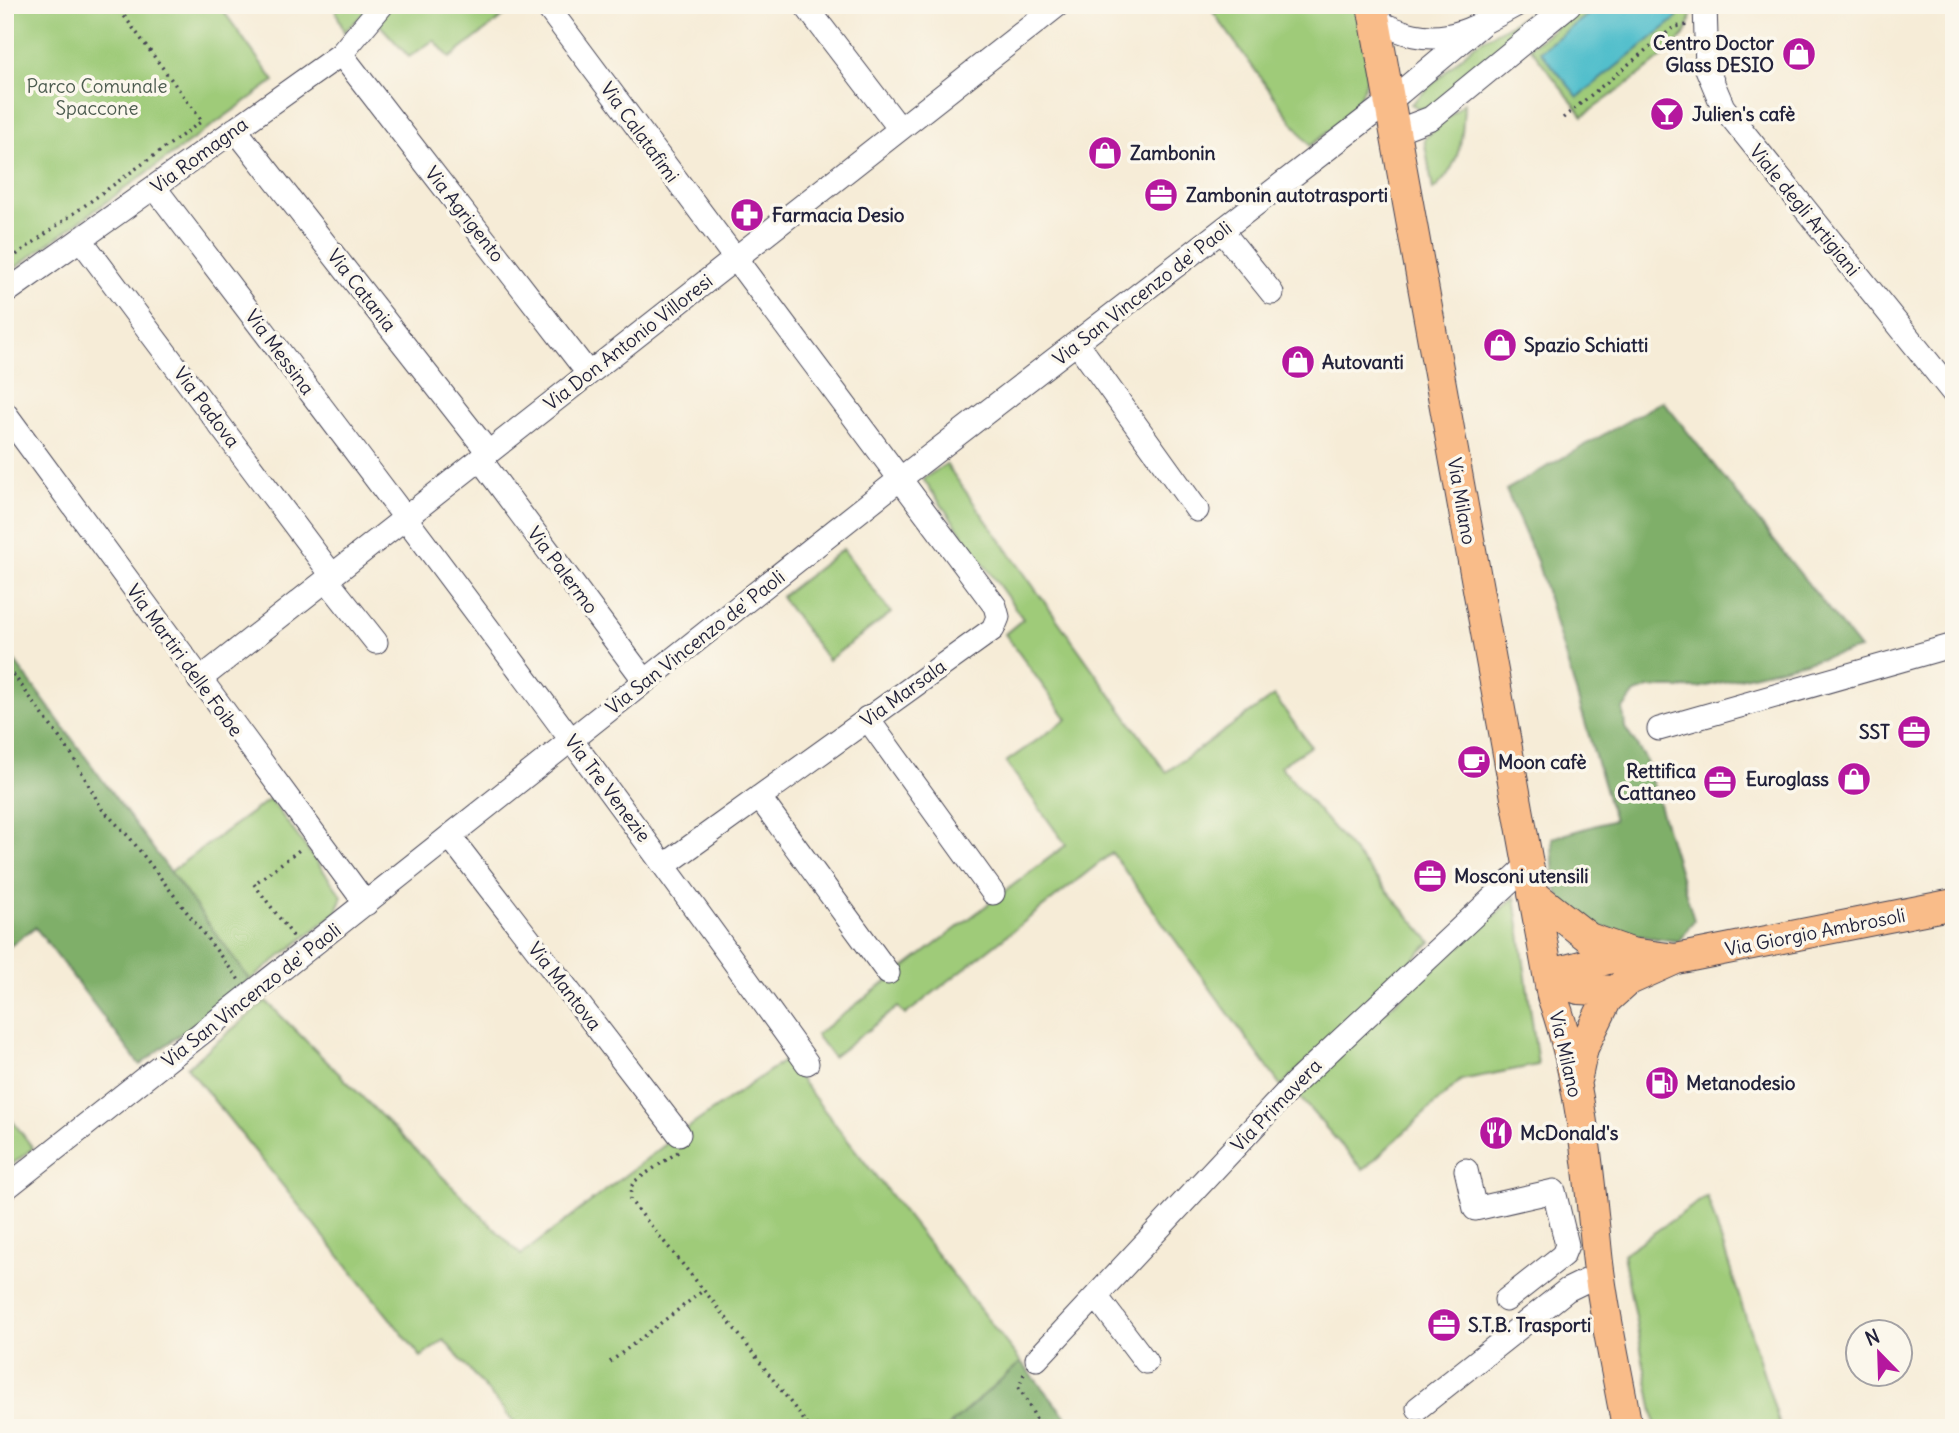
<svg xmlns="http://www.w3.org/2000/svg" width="1959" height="1433" viewBox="0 0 1959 1433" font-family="Delius,sans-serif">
  <rect width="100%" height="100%" fill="#fbf7ec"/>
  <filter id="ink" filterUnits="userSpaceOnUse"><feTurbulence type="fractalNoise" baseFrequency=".0143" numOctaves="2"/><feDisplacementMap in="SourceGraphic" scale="14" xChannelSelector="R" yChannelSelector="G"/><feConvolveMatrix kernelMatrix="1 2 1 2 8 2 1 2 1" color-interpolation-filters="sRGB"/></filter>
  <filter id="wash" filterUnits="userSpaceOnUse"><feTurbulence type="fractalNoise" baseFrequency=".00686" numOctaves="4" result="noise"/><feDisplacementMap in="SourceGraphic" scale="28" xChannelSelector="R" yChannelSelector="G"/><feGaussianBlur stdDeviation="1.57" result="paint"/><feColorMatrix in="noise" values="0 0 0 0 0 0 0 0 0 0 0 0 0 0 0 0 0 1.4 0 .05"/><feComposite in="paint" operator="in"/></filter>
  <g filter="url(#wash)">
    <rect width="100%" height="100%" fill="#f6ecd7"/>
    <path fill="#9fcb79" stroke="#60765a" stroke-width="2" d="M5,5H219L274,81L5,275Z
      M339,5H518L450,58L434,40L409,57L367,11L344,32L336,11Z
      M1221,5H1356C1373,85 1377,94 1310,146L1213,12Z
      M1544,5H1559L1439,106L1420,109L1411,104L1474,45Z
      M1585,5H1691C1692,12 1690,25 1686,32C1670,57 1608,97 1583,116L1530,47Z
      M1464,103C1463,136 1461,167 1433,190L1424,139Z
      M946,464L1166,772L1274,696L1311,746L1280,766L1431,942L1281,1086L1112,853L905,1015L898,1007L833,1057L816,1035L1066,845L1006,762L1067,719L1005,634L1023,619L923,479Z
      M843,549L891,613L828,660L781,597Z
      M270,799L342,896L337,912L250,980L170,872Z
      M1515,897L1538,1065L1461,1080L1363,1170L1294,1091Z
      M266,1001L521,1255L679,1134L785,1060L1021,1362L947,1428H519L444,1340L421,1357L187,1067Z
      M5,1111L33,1148L5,1170Z
      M1707,1196L1781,1428H1656L1623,1254Z"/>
    <path fill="#7faf69" stroke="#506852" stroke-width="2" d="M1663,401L1860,649L1698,688H1649L1635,693L1623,709L1625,728L1645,758L1694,920L1679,941C1639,936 1569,932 1556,887C1552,872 1553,853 1552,838L1614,820L1537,561L1506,490Z
      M5,648L250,980L140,1065L35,927L5,950Z
      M1021,1362L1075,1428H954L951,1424Z"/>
    <path fill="#52bfcc" stroke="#3a7084" stroke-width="2" d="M1601,5H1669L1678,17L1578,97L1540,51Z"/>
  </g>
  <g filter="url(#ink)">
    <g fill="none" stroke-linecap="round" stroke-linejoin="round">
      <g stroke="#424052" stroke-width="25">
        <path id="minor" d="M546,5L995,606L998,617L993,629L665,865
          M805,5L900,129
          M1705,5L1707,69L1723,107L1954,394
          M1375,20C1435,51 1460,36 1516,5
          M341,54L588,373
          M235,129L488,452
          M1394,132L1431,118L1569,5
          M155,188C376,477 595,767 807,1063
          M1222,231L1272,293
          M81,240L332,575
          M5,293L341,54L382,5
          M1077,343L1197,510
          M5,413L366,904
          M480,459L645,681
          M326,579L376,642
          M199,680L1058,5
          M867,718L993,893
          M1659,729L1954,645
          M759,797L888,973
          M451,838L679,1134
          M1466,1170L1475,1209L1554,1191L1567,1245L1563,1255L1506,1300
          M5,1189L900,479L1401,92L1481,25
          M1096,1296L1146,1362
          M1037,1359L1294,1084L1528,865
          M1418,1408L1567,1290L1600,1274"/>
      </g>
      <g stroke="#424052" stroke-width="32">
        <path id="major" d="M1372,5L1552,996C1580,1071 1589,1173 1597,1254C1603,1312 1617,1370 1627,1428
          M1533,894L1589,938L1631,953L1676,959
          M1550,979L1562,971L1631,953
          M1550,979L1579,989L1616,991
          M1577,1077L1583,1048L1607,999L1627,981L1676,959L1954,904"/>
      </g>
      <path stroke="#424052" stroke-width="3.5" stroke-dasharray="2 5" stroke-linecap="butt" d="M116,5L202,121
        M1563,118L1674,27L1688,25
        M5,263L202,121
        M5,663L72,755L102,809L130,838L239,980
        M293,936L254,884L302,848
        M678,1152L635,1181L631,1187L630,1200L724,1315L810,1428
        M610,1362L704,1290
        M1024,1374L1019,1387L1041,1428"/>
      <use href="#minor" stroke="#fff" stroke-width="23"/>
      <use href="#major" stroke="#f9bc89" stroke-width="30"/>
    </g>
  </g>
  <defs>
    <g id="shop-disc" transform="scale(1.75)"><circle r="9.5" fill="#b5179e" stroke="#fbf7ec"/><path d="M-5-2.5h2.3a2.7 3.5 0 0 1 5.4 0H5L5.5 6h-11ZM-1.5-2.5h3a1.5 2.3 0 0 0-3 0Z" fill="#fff"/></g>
    <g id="bar-disc" transform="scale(1.75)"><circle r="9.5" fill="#b5179e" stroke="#fbf7ec"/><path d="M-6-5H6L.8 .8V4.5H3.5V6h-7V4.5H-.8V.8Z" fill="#fff"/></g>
    <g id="office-disc" transform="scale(1.75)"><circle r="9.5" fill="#b5179e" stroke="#fbf7ec"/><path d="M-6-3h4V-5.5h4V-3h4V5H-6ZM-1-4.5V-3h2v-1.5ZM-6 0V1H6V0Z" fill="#fff"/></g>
    <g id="pharmacy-disc" transform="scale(1.75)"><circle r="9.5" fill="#b5179e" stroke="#fbf7ec"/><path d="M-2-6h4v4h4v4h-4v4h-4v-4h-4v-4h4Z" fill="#fff"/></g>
    <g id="cafe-disc" transform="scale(1.75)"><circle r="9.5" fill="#b5179e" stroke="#fbf7ec"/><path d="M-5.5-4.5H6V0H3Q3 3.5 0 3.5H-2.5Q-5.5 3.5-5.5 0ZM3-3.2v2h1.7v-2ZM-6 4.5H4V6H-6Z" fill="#fff"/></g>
    <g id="fuel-disc" transform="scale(1.75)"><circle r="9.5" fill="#b5179e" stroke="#fbf7ec"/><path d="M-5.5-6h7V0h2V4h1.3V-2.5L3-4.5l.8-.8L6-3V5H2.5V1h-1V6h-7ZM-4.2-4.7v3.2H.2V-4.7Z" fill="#fff"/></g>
    <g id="restaurant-disc" transform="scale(1.75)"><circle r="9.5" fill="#b5179e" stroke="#fbf7ec"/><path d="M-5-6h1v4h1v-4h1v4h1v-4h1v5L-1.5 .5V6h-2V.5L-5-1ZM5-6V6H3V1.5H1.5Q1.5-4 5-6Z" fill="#fff"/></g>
  </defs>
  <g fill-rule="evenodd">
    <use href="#shop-disc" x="1799" y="54"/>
    <use href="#bar-disc" x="1667" y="114"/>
    <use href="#shop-disc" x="1105" y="153"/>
    <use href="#office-disc" x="1161" y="195"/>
    <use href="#pharmacy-disc" x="747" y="215"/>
    <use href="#shop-disc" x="1500" y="345"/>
    <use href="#shop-disc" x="1298" y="362"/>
    <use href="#office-disc" x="1914" y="732"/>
    <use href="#cafe-disc" x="1474" y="762"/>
    <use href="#shop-disc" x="1854" y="779"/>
    <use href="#office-disc" x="1720" y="782"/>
    <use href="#office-disc" x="1430" y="876"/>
    <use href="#fuel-disc" x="1662" y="1083"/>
    <use href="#restaurant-disc" x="1496" y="1133"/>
    <use href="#office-disc" x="1444" y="1325"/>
  </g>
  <g text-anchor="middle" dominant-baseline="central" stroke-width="7" stroke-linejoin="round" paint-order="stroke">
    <g font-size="19" font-weight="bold" fill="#22223b" stroke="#fbf7ec" text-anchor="start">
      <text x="1774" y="43" text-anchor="end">Centro Doctor<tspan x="1774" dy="22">Glass DESIO</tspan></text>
      <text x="1692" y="114">Julien's cafè</text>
      <text x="1130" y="153">Zambonin</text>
      <text x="1186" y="195">Zambonin autotrasporti</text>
      <text x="772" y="215">Farmacia Desio</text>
      <text x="1524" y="345">Spazio Schiatti</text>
      <text x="1322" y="362">Autovanti</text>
      <text x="1890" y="732" text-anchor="end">SST</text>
      <text x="1498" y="762">Moon cafè</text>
      <text x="1696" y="771" text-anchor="end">Rettifica<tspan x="1696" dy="22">Cattaneo</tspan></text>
      <text x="1829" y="779" text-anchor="end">Euroglass</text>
      <text x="1454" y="876">Mosconi utensili</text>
      <text x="1686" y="1083">Metanodesio</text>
      <text x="1520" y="1133">McDonald's</text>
      <text x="1468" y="1325">S.T.B. Trasporti</text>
    </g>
    <g font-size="19" fill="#4e5d51" stroke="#fbf7ec">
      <text x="97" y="86">Parco Comunale<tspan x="97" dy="22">Spaccone</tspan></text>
    </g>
    <g font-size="19" fill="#22223b" stroke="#fbf7ec">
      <text transform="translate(640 132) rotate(54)">Via Calatafimi</text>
      <text transform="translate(199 155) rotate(-36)">Via Romagna</text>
      <text transform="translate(1805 210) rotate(51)">Viale degli Artigiani</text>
      <text transform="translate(465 214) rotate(52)">Via Agrigento</text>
      <text transform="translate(362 290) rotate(52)">Via Catania</text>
      <text transform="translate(1142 293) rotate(-38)">Via San Vincenzo de' Paoli</text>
      <text transform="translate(628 342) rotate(-38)">Via Don Antonio Villoresi</text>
      <text transform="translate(280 352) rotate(53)">Via Messina</text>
      <text transform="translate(207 407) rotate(53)">Via Padova</text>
      <text transform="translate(1462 501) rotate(80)">Via Milano</text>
      <text transform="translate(563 570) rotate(53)">Via Palermo</text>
      <text transform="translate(695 642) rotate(-38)">Via San Vincenzo de' Paoli</text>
      <text transform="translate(185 660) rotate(54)">Via Martiri delle Foibe</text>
      <text transform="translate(903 693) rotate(-36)">Via Marsala</text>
      <text transform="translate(608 788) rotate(53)">Via Tre Venezie</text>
      <text transform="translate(1815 932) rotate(-11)">Via Giorgio Ambrosoli</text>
      <text transform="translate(565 986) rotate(52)">Via Mantova</text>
      <text transform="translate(251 995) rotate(-38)">Via San Vincenzo de' Paoli</text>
      <text transform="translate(1566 1054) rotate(77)">Via Milano</text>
      <text transform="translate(1276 1105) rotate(-46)">Via Primavera</text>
    </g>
  </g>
  <rect width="1959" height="1433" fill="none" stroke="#fbf7ec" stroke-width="28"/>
  <g transform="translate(1879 1353) rotate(337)"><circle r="33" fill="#fbf7ec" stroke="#a4a2a5" stroke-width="2"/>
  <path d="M0-5L12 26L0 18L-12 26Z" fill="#b5179e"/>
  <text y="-10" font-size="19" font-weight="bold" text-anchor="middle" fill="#22223b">N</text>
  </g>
</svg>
